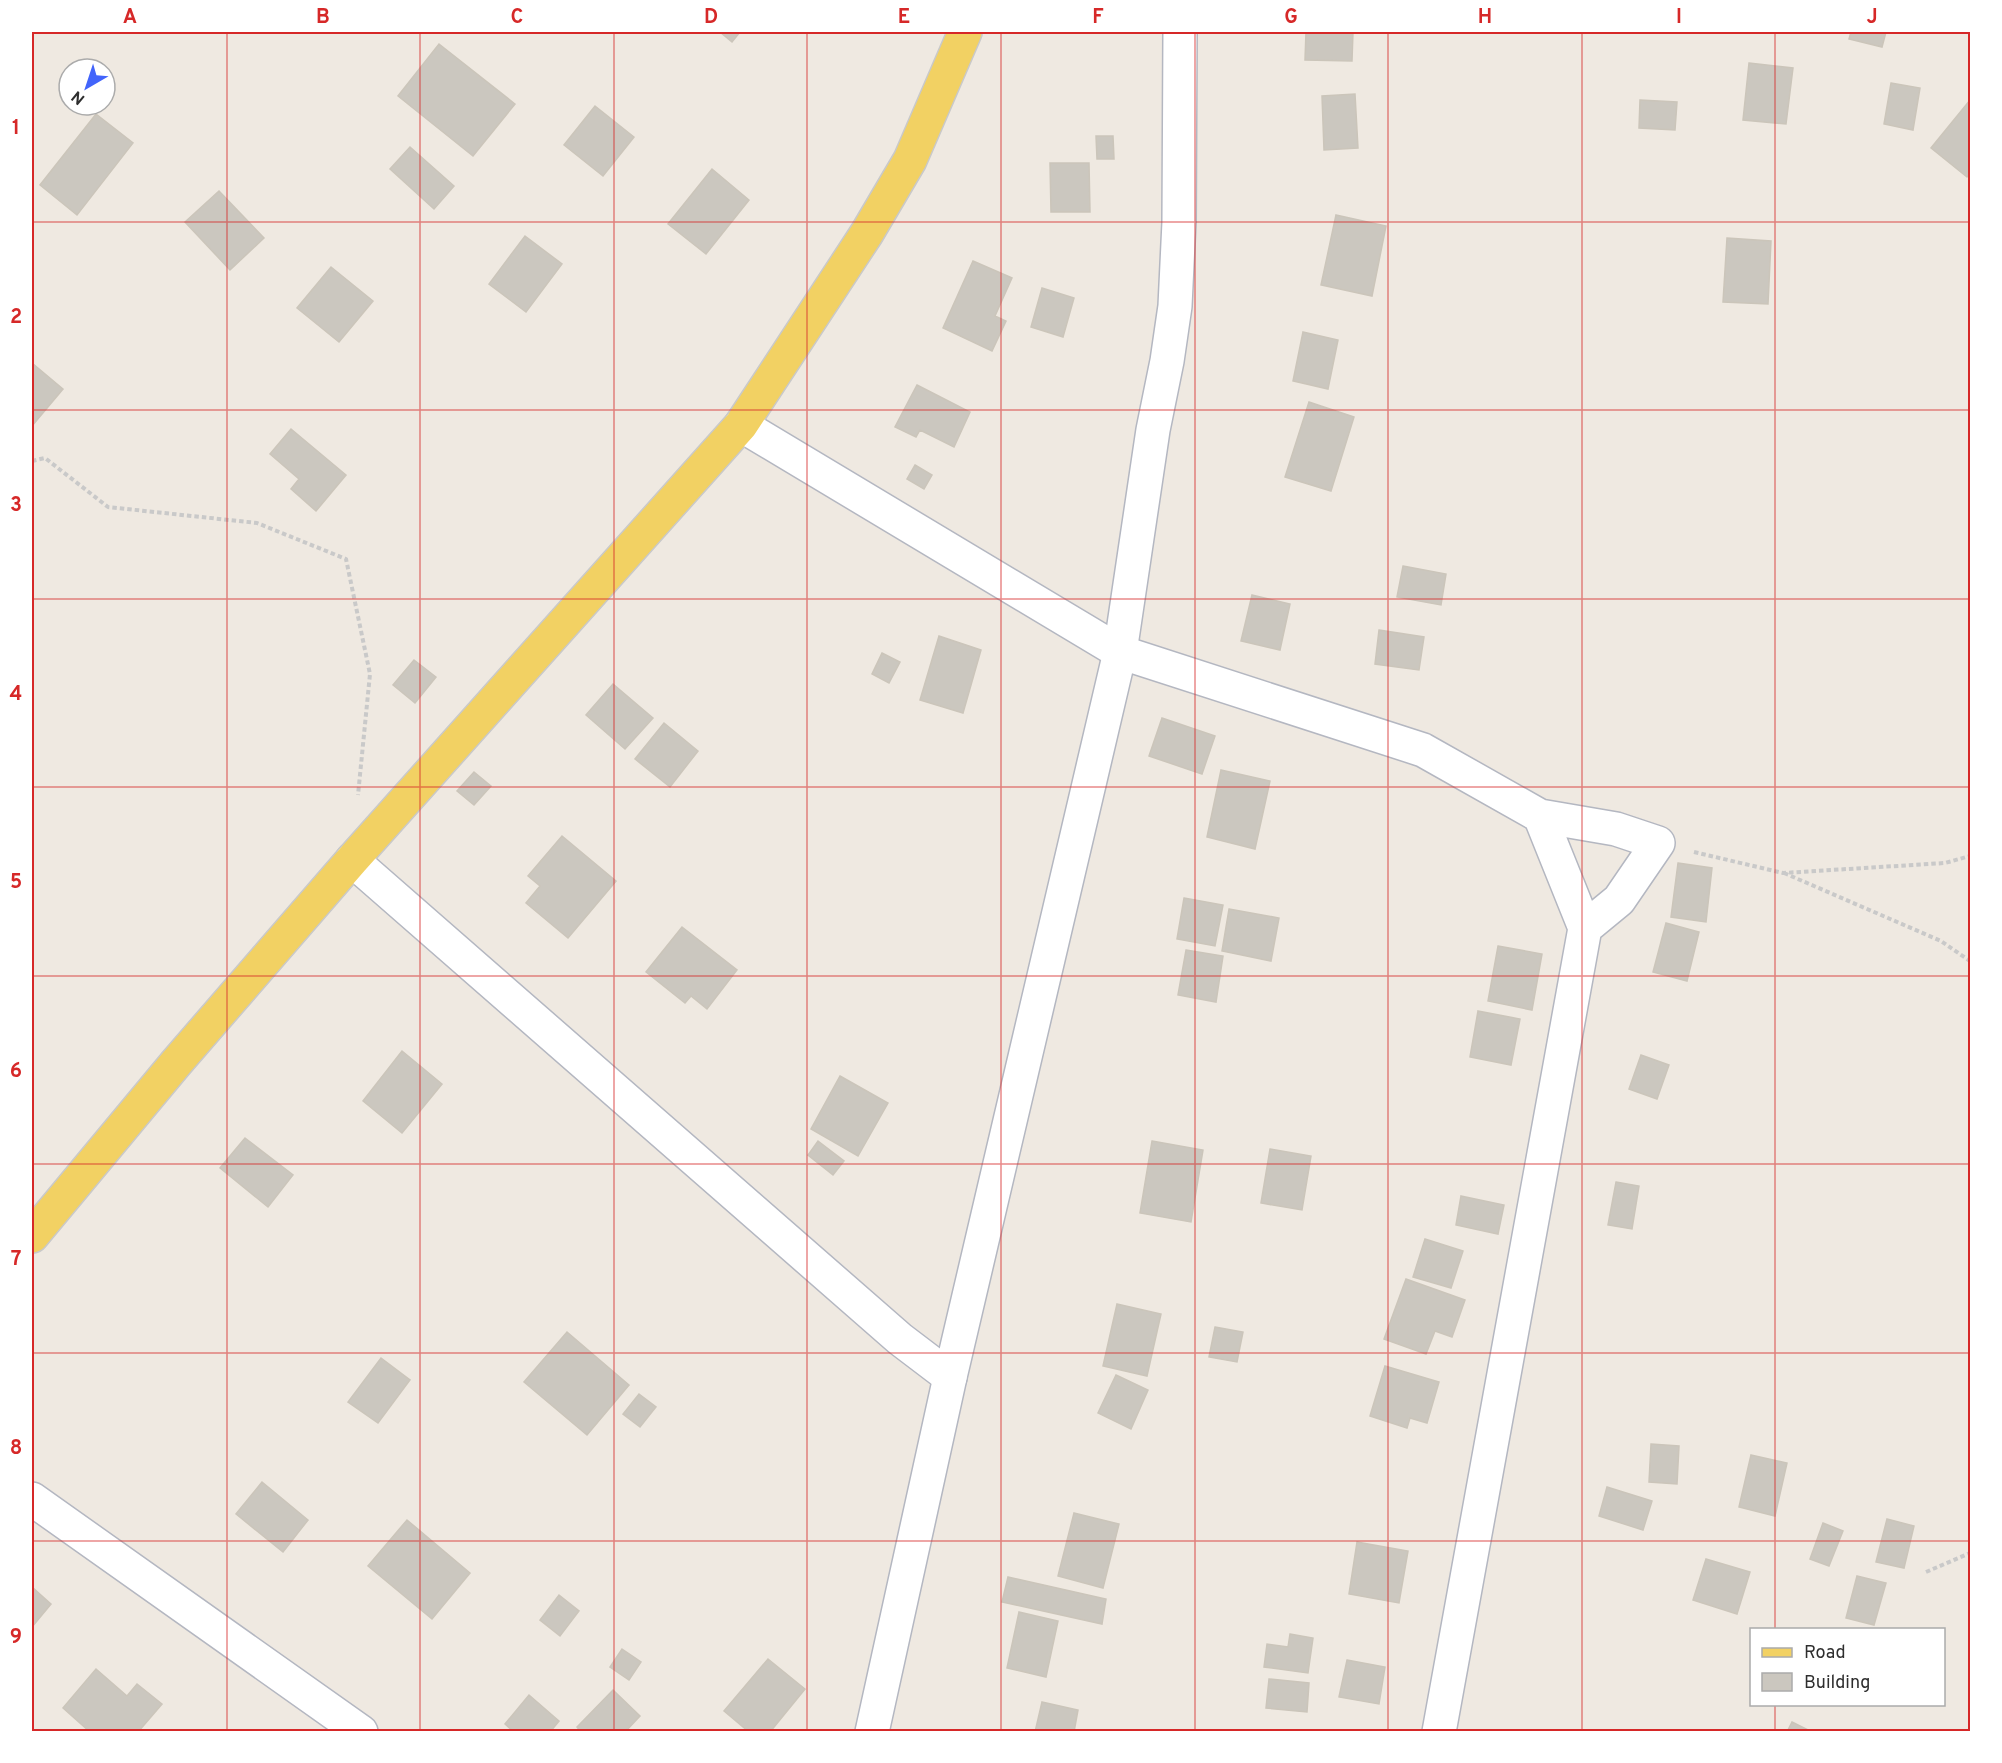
<svg xmlns="http://www.w3.org/2000/svg" width="2002" height="1763" viewBox="0 0 2002 1763" font-family="Overpass,sans-serif">
  <rect width="100%" height="100%" fill="#efe9e1"/>
  <path fill="#cbc7bf" stroke="#cbc5ba" stroke-width="1.5" d="M720,32H740L732,42Z
    M1306,32H1353L1352,61L1305,60Z
    M1851,32H1886L1882,47L1849,39Z
    M439,44L515,104L473,156L398,96Z
    M1749,63L1793,68L1786,124L1743,120Z
    M1891,83L1920,88L1913,130L1884,124Z
    M1355,94L1358,148L1324,150L1322,96Z
    M1640,100L1677,102L1675,130L1639,128Z
    M1970,100V173L1967,177L1931,148Z
    M595,106L634,137L603,176L564,145Z
    M96,114L133,143L77,215L40,185Z
    M1096,136H1113L1114,159H1097Z
    M410,147L454,186L434,209L390,169Z
    M1050,163H1089L1090,212H1051Z
    M712,169L749,200L706,254L668,224Z
    M219,191L264,238L230,270L185,222Z
    M1336,215L1386,226L1372,296L1321,285Z
    M525,236L562,264L526,312L489,284Z
    M1727,238L1771,241L1768,304L1723,302Z
    M973,261L1012,278L995,316L1006,321L992,351L943,328Z
    M331,267L373,301L339,342L297,308Z
    M1042,288L1074,298L1063,337L1031,327Z
    M1303,332L1338,340L1328,389L1293,381Z
    M32,363L63,389L32,426Z
    M917,385L970,412L954,447L920,430L916,437L895,427Z
    M1309,402L1354,417L1331,491L1285,477Z
    M291,429L346,475L316,511L291,489L299,479L270,454Z
    M915,465L932,475L924,489L907,479Z
    M1403,566L1446,574L1441,605L1397,597Z
    M1252,595L1290,604L1280,650L1241,641Z
    M1379,630L1424,637L1419,670L1375,664Z
    M939,636L981,650L963,713L920,700Z
    M882,653L900,662L889,683L872,674Z
    M414,660L436,677L415,703L393,685Z
    M613,684L653,718L625,749L586,715Z
    M1162,718L1215,736L1202,774L1149,756Z
    M664,723L698,751L670,787L635,759Z
    M1221,770L1270,781L1255,849L1207,837Z
    M474,772L491,786L474,805L457,791Z
    M562,836L616,881L568,938L526,903L540,886L528,876Z
    M1678,863L1712,868L1706,922L1671,917Z
    M1184,898L1223,905L1215,946L1177,939Z
    M1229,909L1279,918L1271,961L1222,951Z
    M1666,923L1699,932L1687,981L1653,972Z
    M682,927L737,970L707,1009L691,996L685,1003L646,972Z
    M1498,946L1542,954L1532,1010L1488,1001Z
    M1186,950L1223,956L1216,1002L1178,995Z
    M1478,1011L1520,1019L1511,1065L1470,1057Z
    M402,1051L442,1084L402,1133L363,1101Z
    M1641,1055L1669,1065L1657,1099L1629,1089Z
    M840,1076L888,1103L858,1156L811,1129Z
    M245,1138L293,1175L268,1207L220,1168Z
    M818,1141L844,1161L833,1175L808,1155Z
    M1152,1141L1203,1150L1191,1222L1140,1213Z
    M1270,1149L1311,1156L1302,1210L1261,1203Z
    M1616,1182L1639,1186L1632,1229L1608,1225Z
    M1461,1196L1504,1205L1498,1234L1456,1225Z
    M1425,1239L1463,1251L1451,1288L1413,1277Z
    M1406,1279L1465,1300L1452,1337L1435,1331L1426,1354L1384,1339Z
    M1117,1304L1161,1314L1147,1376L1103,1366Z
    M1215,1327L1243,1332L1237,1362L1209,1357Z
    M567,1332L629,1385L587,1435L524,1382Z
    M381,1358L410,1380L378,1423L348,1402Z
    M1385,1366L1439,1382L1427,1423L1410,1418L1407,1428L1370,1416Z
    M1116,1375L1148,1390L1131,1429L1098,1413Z
    M639,1394L656,1407L640,1427L623,1414Z
    M1651,1444L1679,1446L1677,1484L1649,1482Z
    M1751,1455L1787,1463L1775,1516L1739,1507Z
    M262,1482L308,1520L283,1552L236,1514Z
    M1607,1487L1652,1501L1643,1530L1599,1516Z
    M1074,1513L1119,1524L1103,1588L1058,1576Z
    M1887,1519L1914,1526L1904,1568L1876,1562Z
    M407,1520L470,1573L432,1619L368,1566Z
    M1823,1523L1843,1531L1829,1566L1810,1559Z
    M1357,1542L1408,1551L1399,1603L1349,1594Z
    M1706,1559L1750,1572L1737,1614L1693,1600Z
    M1857,1576L1886,1583L1874,1625L1846,1618Z
    M1008,1577L1106,1599L1102,1624L1002,1602Z
    M32,1587L51,1604L32,1627Z
    M559,1595L579,1611L560,1636L540,1620Z
    M1019,1612L1058,1621L1046,1677L1007,1668Z
    M1290,1634L1313,1638L1308,1673L1264,1667L1267,1644L1288,1647Z
    M622,1649L641,1662L629,1680L610,1667Z
    M768,1659L805,1689L770,1732H749L724,1711Z
    M1347,1660L1385,1667L1379,1704L1339,1697Z
    M96,1669L127,1696L137,1684L162,1704L138,1732H90L63,1708Z
    M1269,1679L1309,1683L1307,1712L1266,1708Z
    M613,1690L640,1716L625,1732H581L577,1727Z
    M529,1695L559,1721L550,1732H514L505,1724Z
    M1042,1702L1078,1710L1074,1732H1035Z
    M1792,1722L1812,1732H1787Z"/>
  <g fill="none" stroke-linecap="round" stroke-linejoin="round">
    <g stroke="#b4b7c1" stroke-width="36">
      <path id="minor" d="M741,425L1120,652L1423,750L1540,816L1585,928L1439,1732
        M1540,816L1616,829L1658,843L1619,900L1585,928
        M352,860L900,1339L950,1377
        M32,1499L361,1732"/>
    </g>
    <g stroke="#b4b7c1" stroke-width="36">
      <path id="tertiary" d="M872,1732L950,1377L1120,652L1153,430L1167,361L1175,306L1179,222L1180,32"/>
    </g>
    <g stroke="#c9c9c9" stroke-width="36">
      <path id="primary" d="M32,1236L176,1063L352,860L741,425L867,233L910,160L965,32"/>
    </g>
    <path stroke="#c9c9c9" stroke-width="4" stroke-dasharray="4.5 3" stroke-linecap="butt" d="M32,461L45,458L108,507L257,523L346,559L370,674L358,795
      M1694,852L1783,873L1945,863L1970,856
      M1784,873L1941,941L1970,961
      M1926,1572L1970,1553"/>
    <use href="#minor" stroke="#fff" stroke-width="33"/>
    <use href="#tertiary" stroke="#fff" stroke-width="33"/>
    <use href="#primary" stroke="#f2d163" stroke-width="33"/>
  </g>
  <path fill="none" stroke="#d62828" stroke-width="1.5" stroke-opacity="0.55" d="M227,32V1732M420,32V1732M614,32V1732M807,32V1732M1001,32V1732M1195,32V1732M1388,32V1732M1582,32V1732M1775,32V1630M32,222H1970M32,410H1970M32,599H1970M32,787H1970M32,976H1970M32,1164H1970M32,1353H1970M32,1541H1970M1775,1704V1732"/>
  <rect width="2002" height="1763" fill="none" stroke="#ffffff" stroke-width="66"/>
  <rect x="1750" y="1628" width="195" height="78" fill="#ffffff" stroke="#ababab" stroke-width="1.5"/>
  <rect x="1762" y="1648" width="30" height="9" fill="#f2d163" stroke="#ababab" stroke-width="1.5"/>
  <text x="1804" y="1658" font-size="18" fill="#2e2e2e">Road</text>
  <rect x="1762" y="1673" width="30" height="18" fill="#cbc7bf" stroke="#ababab" stroke-width="1.5"/>
  <text x="1804" y="1688" font-size="18" fill="#2e2e2e">Building</text>
  <g transform="translate(87 87) rotate(219)"><circle r="28" fill="#ffffff" stroke="#ababab" stroke-width="1.5"/>
  <path d="M0-4.5L10 22L0 15L-10 22Z" fill="#4264fb"/>
  <text y="-9" font-size="16" font-weight="bold" text-anchor="middle" fill="#2e2e2e">N</text>
  </g>
  <rect x="33" y="33" width="1936" height="1697" fill="none" stroke="#d62828" stroke-width="2"/>
  <g font-size="20" text-anchor="middle" font-weight="bold" fill="#d62828">
    <text x="130" y="23">A</text>
    <text x="323" y="23">B</text>
    <text x="517" y="23">C</text>
    <text x="711" y="23">D</text>
    <text x="904" y="23">E</text>
    <text x="1098" y="23">F</text>
    <text x="1291" y="23">G</text>
    <text x="1485" y="23">H</text>
    <text x="1679" y="23">I</text>
    <text x="1872" y="23">J</text>
    <text x="16" y="134">1</text>
    <text x="16" y="323">2</text>
    <text x="16" y="511">3</text>
    <text x="16" y="700">4</text>
    <text x="16" y="888">5</text>
    <text x="16" y="1077">6</text>
    <text x="16" y="1265">7</text>
    <text x="16" y="1454">8</text>
    <text x="16" y="1643">9</text>
  </g>
</svg>
